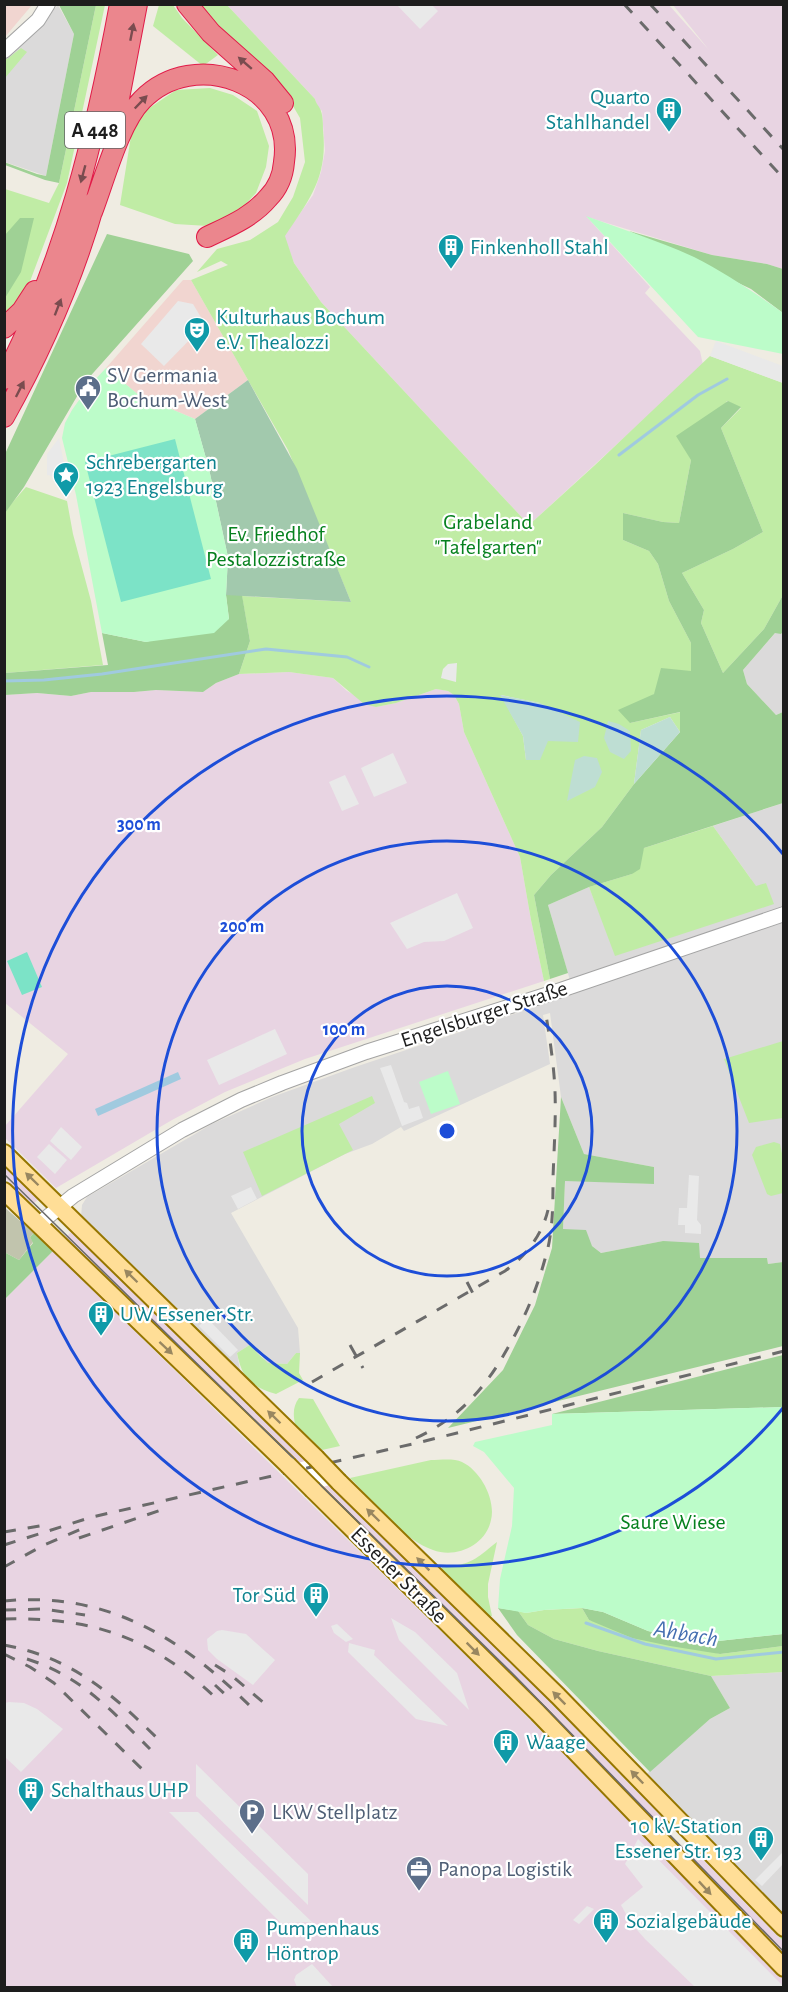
<svg xmlns="http://www.w3.org/2000/svg" width="788" height="1992" viewBox="0 0 788 1992" font-family="'Alegreya Sans',sans-serif">
  <rect width="100%" height="100%" fill="#efece2"/>
  <path fill="#dbdada" d="M58,5L74,34L46,176L5,162L4,57L35,30Z
    M776,632L781,634L783,632V712L776,715L747,684L743,670Z
    M783,803V1262L768,1264L767,1258H699L663,1241L601,1253L592,1246L563,1229L565,1180L654,1184V1167L584,1154L561,1097L550,1013L543,1015L550,1064L404,1131L401,1127L372,1144L345,1154L231,1213L298,1328L300,1353H296L287,1364L267,1363L261,1355L255,1352L251,1344L237,1353L240,1370L237,1373L85,1223L81,1217L82,1205L87,1197L212,1124L272,1097L355,1067L574,994L548,905L589,887L604,925L751,879L713,826Z
    M783,1672V1920L644,1776L710,1719L730,1708L711,1676Z"/>
  <path fill="#f1d5d0" d="M5,4L32,5L5,37L4,5Z
    M183,280H191L248,380L195,419L140,396L106,368Z"/>
  <path fill="#e8d4e2" d="M227,5H669L709,50L673,5H783V269L767,264L712,255L587,217L650,287L645,293L700,351L703,365L529,525L321,302L294,263L284,236L313,195L321,172L325,151L322,111L317,106L315,99Z
    M289,672L333,678L347,691L376,707L396,703L436,689L448,691L454,695L459,704L464,732L520,857L531,920L544,981L305,1059L225,1092L172,1120L56,1188L5,1138V1126L68,1054L5,1003V695L37,693L71,696L91,692H134L156,690L203,692L216,683L239,674Z
    M4,1160L40,1198L33,1204L30,1203L5,1178Z
    M75,1228L519,1670L671,1826L663,1833L296,1463L111,1282L108,1284L63,1240Z
    M53,1251L505,1694L784,1980L783,1988H5V1299Z
    M697,1853L783,1941V1955L689,1859Z"/>
  <path fill="#c1c4ad" d="M4,1207L34,1233L30,1237L33,1242L19,1260L6,1253L5,1254Z"/>
  <path fill="#c0eca5" fill-rule="evenodd" d="M96,5H105L67,183L29,284L5,316V189L49,203L59,183Z
    M159,5H173L182,18L218,55L203,66L153,26Z
    M198,5H227L315,99C316,104 320,107 321,111C323,117 323,125 323,130C328,177 310,199 285,236L294,263L321,302L529,525L595,465L710,356L783,383V595L764,629L723,673L701,623L704,610L682,573L733,549L763,532L721,428L741,408L727,401L691,460L679,523L663,522L623,513V540L649,551L658,564L669,601L691,643V671L654,694L630,723L681,712L680,732L670,717L641,730L634,784L602,827L551,875L534,895L550,979L544,981L531,920L520,857L464,732L459,704L454,695L448,691L436,689L396,703L376,707L364,704L333,678L289,672L239,674L250,641L242,596L351,602L288,450L191,280L228,265L221,261L197,272L217,249L250,240L278,222L293,197L305,162L300,118L286,94L220,30ZM501,695L540,703L526,760L523,736Z
    M21,48L27,52L5,78V58L7,59Z
    M210,88L233,95L257,111L269,146L266,167L256,193L235,215L208,226L175,224L120,205L131,136L145,111L176,90Z
    M26,487L67,501L73,534L91,601L103,665L5,673V511Z
    M713,826L756,886L766,883L774,904L615,956L589,887L632,874L644,848Z
    M783,1041V1118L749,1123L724,1059Z
    M372,1096L375,1103L339,1124L353,1150L262,1196L243,1152Z
    M774,1142L780,1144L783,1158V1193L771,1196L767,1194L752,1155L756,1147Z
    M251,1344C255,1353 262,1356 268,1363L287,1364L296,1353H300L299,1373L303,1380L276,1394C252,1387 242,1379 237,1353Z
    M299,1398L313,1399L340,1446L322,1450L295,1424C293,1414 293,1406 299,1398Z
    M431,1460C440,1460 454,1458 462,1462C481,1471 496,1500 491,1520C486,1545 456,1559 433,1550C403,1540 373,1501 350,1478Z
    M497,1542L488,1584V1597L492,1616H489L442,1570V1567L443,1565C469,1568 479,1556 497,1542Z
    M393,1544L592,1738L672,1823L671,1826L519,1670Z
    M582,1608L589,1620L720,1654L783,1646V1672L711,1676L598,1651L554,1639L528,1625L518,1611L526,1613L544,1610Z
    M701,1849L783,1935V1941L697,1853Z"/>
  <path fill="#9fd195" d="M59,5H96L59,183L45,180L5,165L4,162L37,174L46,176L74,34Z
    M20,218H34L21,272L5,298V235Z
    M629,231L712,255L767,264L783,269V313L751,289Z
    M107,234L189,254L193,261L86,381L24,487L5,513V454Z
    M728,401L741,407L721,428L763,532L733,549L682,573L704,610L701,623L723,673L764,629L783,595V632L781,634L775,633L743,670L747,684L776,715L783,712V803L644,848L640,869L632,874L589,887L548,905L568,973L550,979L534,895L551,875L602,827L634,784L680,732V712L630,723L618,710L654,694L661,668L691,671V643L669,601L658,564L649,551L623,540V513L663,522L679,523L691,460L676,436Z
    M226,595H242L250,641L239,674L216,683L203,692L156,690L134,692H91L71,696L37,693L5,695V673L108,665L102,633L146,642L229,619Z
    M561,1097L584,1154L654,1167V1184L565,1181L563,1229L586,1230L592,1246L601,1253L663,1241L699,1243L700,1258H767L768,1264L783,1262V1346L448,1428L503,1370L535,1305L552,1248Z
    M34,1233L53,1251L5,1299V1254L6,1253L19,1260L33,1243L30,1237Z
    M783,1355V1407L552,1414Z
    M498,1608L518,1611L528,1625L554,1639L598,1651L711,1676L730,1708L710,1719L650,1772L517,1635Z
    M582,1608L603,1612L648,1631L700,1643L783,1634V1646L720,1654L670,1646L632,1638L589,1620Z"/>
  <path fill="#beded3" d="M500,695L540,703L580,722L578,742L548,741L540,760H526L523,736Z
    M670,717L680,732L634,784L641,730Z
    M608,721L619,724L630,731L631,751L624,759L610,752L604,738Z
    M584,756L597,758L602,772L595,787L567,801L575,760Z"/>
  <path fill="#a2c9ad" d="M248,380L297,469L351,602L226,595L228,557L209,469L195,419Z"/>
  <path fill="#bcfcc9" d="M586,216C622,229 659,241 694,257C726,273 755,293 783,313V354L698,337Z
    M106,368L140,396L195,419L209,469L228,557L226,595L229,619L214,633L146,642L102,633L76,495L62,438L65,423L72,410L89,386Z
    M448,1071L460,1104L431,1114L419,1082Z
    M783,1407V1634L700,1643L648,1631L603,1612L582,1608L544,1610L526,1613L498,1608L500,1579L512,1526L514,1488L484,1452L473,1446L475,1442L552,1425V1414Z"/>
  <path fill="#7ce3c7" d="M175,439L211,579L121,602L85,462Z
    M27,952L42,987L22,995L7,961Z"/>
  <path fill="#e9e9e9" d="M397,5H432L438,11L420,29Z
    M178,301L193,304L205,324L164,366L141,344Z
    M716,341L783,366V383L710,356Z
    M59,438L67,479L47,475V454Z
    M457,663L456,682L441,678L443,669L448,664Z
    M393,753L407,783L374,797L361,768Z
    M345,775L359,804L342,811L329,782Z
    M457,893L473,928L444,941L424,942L407,949L390,923Z
    M275,1029L287,1054L219,1085L207,1060Z
    M391,1065L404,1102L407,1103L409,1109L419,1106L423,1118L402,1126L380,1068Z
    M61,1127L82,1147L71,1160L50,1141Z
    M49,1144L67,1160L55,1174L37,1157Z
    M689,1175L699,1176L697,1220L701,1225V1234L685,1233V1225H678L679,1208H687Z
    M251,1187L257,1199L238,1209L231,1196Z
    M207,1318L238,1350L230,1357L199,1326Z
    M391,1618L415,1632L457,1673L469,1710L399,1640Z
    M337,1624L353,1639L346,1642L334,1633L331,1626Z
    M222,1630L246,1634L275,1660L253,1685L217,1659L208,1650L207,1639L217,1631Z
    M349,1643L375,1650L374,1655L448,1726L416,1719L348,1652Z
    M9,1702L24,1703L37,1709L63,1729L21,1772L5,1757V1703Z
    M196,1764L308,1874V1905L196,1796Z
    M169,1812H198L312,1922L281,1923Z
    M638,1839L783,1986V1987H695L645,1939L631,1923L621,1905L643,1887L625,1864Z
    M783,1852V1864L762,1886L755,1880Z
    M587,1906L594,1909L579,1924L573,1920Z
    M312,1964L333,1987H297L294,1980L296,1975Z"/>
  <path fill="#a0cadf" d="M178,1072L181,1079L98,1116L95,1109Z"/>
  <path fill="#fff" d="M326,1456L349,1479L303,1493L277,1468Z"/>
  <g fill="none" stroke-linecap="round" stroke-linejoin="round">
    <path stroke="#a0cadf" stroke-width="3" d="M619,455L698,395L727,379
      M4,681L44,680L102,674L266,649L347,657L369,667
      M586,1623L645,1644L716,1659L784,1652"/>
    <g stroke="#a4a4a4" stroke-width="16">
      <path id="minor" d="M4,51L38,20L48,4
        M39,1224L73,1196L182,1130L241,1100L282,1083L366,1052L552,993L784,914"/>
    </g>
    <g stroke="#967600" stroke-width="20">
      <path id="major" d="M4,1153L316,1458
        M4,1191L288,1465
        M339,1482L558,1696L784,1928
        M313,1490L538,1713L784,1968"/>
    </g>
    <g stroke="#e11b48" stroke-width="22">
      <path id="highway" d="M187,4L211,33L265,81L283,103
        M112,135L137,4
        M92,212C104,181 119,123 142,100C194,46 296,83 284,162C283,175 278,188 268,198C252,217 230,226 207,237
        M4,328L22,311L35,291
        M4,379C65,262 96,134 120,4
        M4,417C42,349 74,276 95,201"/>
    </g>
    <use href="#minor" stroke="#fff" stroke-width="14"/>
    <use href="#major" stroke="#ffde97" stroke-width="16"/>
    <use href="#highway" stroke="#eb868d" stroke-width="20"/>
    <path stroke="#6b6b6b" stroke-width="1.5" d="M4,1174L516,1677L784,1952"/>
    <path stroke="#6b6b6b" stroke-width="3" stroke-dasharray="12 12" stroke-linecap="butt" d="M624,4L784,179
      M650,4L784,150
      M467,1282L478,1303
      M350,1345L363,1368
      M312,1382L505,1271C526,1256 542,1235 548,1210
      M416,1438C457,1419 484,1390 506,1351C523,1322 536,1292 545,1259C553,1233 553,1205 553,1178C554,1149 556,1120 555,1091C554,1066 550,1040 546,1015
      M4,1532L45,1525
      M79,1538L167,1508
      M4,1545L92,1517L421,1442L784,1351
      M4,1567L44,1545L88,1526
      M4,1601C110,1591 185,1640 256,1712
      M4,1610L44,1609L85,1615
      M4,1619C95,1617 153,1638 219,1701
      M4,1645C73,1658 111,1693 159,1740
      M4,1654L30,1667L54,1683L144,1771
      M27,1659C81,1676 112,1711 150,1749
      M215,1665L231,1675L264,1703
      M215,1685L231,1700"/>
    <g stroke="#967600" stroke-width="20" stroke-linecap="butt">
      <path id="major-bridge" d="M316,1458L339,1482
        M288,1465L313,1490"/>
    </g>
    <use href="#major-bridge" stroke="#ffde97" stroke-width="16"/>
  </g>
  <defs><path id="oneway-solid" d="M-6-.8H1V-3.2L6.5 0L1 3.2V.8H-6Z" transform="scale(1.5)"/></defs>
  <g fill="#7a4c4f">
    <use href="#oneway-solid" transform="translate(132 32) rotate(-79)"/>
    <use href="#oneway-solid" transform="translate(245 63) rotate(-139)"/>
    <use href="#oneway-solid" transform="translate(141 102) rotate(-46)"/>
    <use href="#oneway-solid" transform="translate(83 174) rotate(105)"/>
    <use href="#oneway-solid" transform="translate(58 307) rotate(-69)"/>
    <use href="#oneway-solid" transform="translate(20 389) rotate(-63)"/>
  </g>
  <g fill="#998760">
    <use href="#oneway-solid" transform="translate(32 1179) rotate(-136)"/>
    <use href="#oneway-solid" transform="translate(131 1276) rotate(-136)"/>
    <use href="#oneway-solid" transform="translate(166 1348) rotate(43)"/>
    <use href="#oneway-solid" transform="translate(274 1417) rotate(-136)"/>
    <use href="#oneway-solid" transform="translate(373 1515) rotate(-136)"/>
    <use href="#oneway-solid" transform="translate(423 1564) rotate(-135)"/>
    <use href="#oneway-solid" transform="translate(473 1649) rotate(45)"/>
    <use href="#oneway-solid" transform="translate(559 1698) rotate(-135)"/>
    <use href="#oneway-solid" transform="translate(637 1777) rotate(-134)"/>
    <use href="#oneway-solid" transform="translate(705 1888) rotate(47)"/>
  </g>
  <g fill="none" stroke="#1d4ed8" stroke-width="3">
    <circle cx="447" cy="1131" r="145"/>
    <circle cx="447" cy="1131" r="290"/>
    <path d="M783 1408A435 435 0 1 1 783 854"/>
  </g>
  <defs>
    <g id="building-pin" transform="scale(1.35)"><path d="M0 17L-7.5 6A9.5 9.5 0 1 1 7.5 6Z" fill="#0f9aa8" stroke="#fff"/><path d="M-4-6H4V6H1V3H-1V6H-4ZM-2.5-4.3h1.7v1.8h-1.7ZM.8-4.3h1.7v1.8H.8ZM-2.5-1h1.7V.8h-1.7ZM.8-1h1.7V.8H.8Z" fill="#fff"/></g>
    <g id="theatre-pin" transform="scale(1.35)"><path d="M0 17L-7.5 6A9.5 9.5 0 1 1 7.5 6Z" fill="#0f9aa8" stroke="#fff"/><path d="M-5-5.5Q0-4 5-5.5V0Q5 5 0 6Q-5 5-5 0ZM-3.3-2.5H-1v1.5H-3.3ZM1-2.5H3.3v1.5H1ZM-2.8 1Q0 5.5 2.8 1Z" fill="#fff"/></g>
    <g id="civic-pin" transform="scale(1.35)"><path d="M0 17L-7.5 6A9.5 9.5 0 1 1 7.5 6Z" fill="#5c6f8a" stroke="#fff"/><path d="M-.6-6.5H3V-4.5H.6V-3L4-1V1h2V6H-6V1h2V-1L-.6-3ZM-1.2 2.5V6h2.4V2.5Z" fill="#fff"/></g>
    <g id="sight-pin" transform="scale(1.35)"><path d="M0 17L-7.5 6A9.5 9.5 0 1 1 7.5 6Z" fill="#0f9aa8" stroke="#fff"/><path d="M0-6L1.8-2.2L6-1.7L2.9 1.2L3.7 5.4L0 3.3L-3.7 5.4L-2.9 1.2L-6-1.7L-1.8-2.2Z" fill="#fff"/></g>
    <g id="parking-pin" transform="scale(1.35)"><path d="M0 17L-7.5 6A9.5 9.5 0 1 1 7.5 6Z" fill="#5c6f8a" stroke="#fff"/><path d="M-3.5-5.5H1a3.5 3.5 0 0 1 0 7H-1V5.5H-3.5ZM-1-3.4V-.6H.8a1.4 1.4 0 0 0 0-2.8Z" fill="#fff"/></g>
    <g id="office-pin" transform="scale(1.35)"><path d="M0 17L-7.5 6A9.5 9.5 0 1 1 7.5 6Z" fill="#5c6f8a" stroke="#fff"/><path d="M-6-3h4V-5.5h4V-3h4V5H-6ZM-1-4.5V-3h2v-1.5ZM-6 0V1H6V0Z" fill="#fff"/></g>
  </defs>
  <g fill-rule="evenodd">
    <use href="#building-pin" x="669" y="110"/>
    <use href="#building-pin" x="451" y="247"/>
    <use href="#theatre-pin" x="197" y="330"/>
    <use href="#civic-pin" x="88" y="388"/>
    <use href="#sight-pin" x="66" y="475"/>
    <use href="#building-pin" x="101" y="1314"/>
    <use href="#building-pin" x="316" y="1595"/>
    <use href="#building-pin" x="506" y="1742"/>
    <use href="#building-pin" x="31" y="1790"/>
    <use href="#parking-pin" x="252" y="1812"/>
    <use href="#building-pin" x="761" y="1839"/>
    <use href="#office-pin" x="419" y="1869"/>
    <use href="#building-pin" x="606" y="1921"/>
    <use href="#building-pin" x="246" y="1941"/>
  </g>
  <g text-anchor="middle" dominant-baseline="central" stroke-width="4.5" stroke-linejoin="round" paint-order="stroke">
    <rect fill="#fff" stroke="#616161" stroke-width="1.5" x="65" y="112" width="60" height="36" rx="4.5"/>
    <g font-size="21" font-weight="bold" fill="#1d1d1d">
      <text x="95" y="130">A 448</text>
    </g>
    <g font-size="22" fill="#0d838f" stroke="#fff" text-anchor="start">
      <text x="650" y="97" text-anchor="end">Quarto<tspan x="650" dy="25">Stahlhandel</tspan></text>
      <text x="470" y="247">Finkenholl Stahl</text>
      <text x="216" y="317">Kulturhaus Bochum<tspan x="216" dy="25">e.V. Thealozzi</tspan></text>
      <text x="86" y="462">Schrebergarten<tspan x="86" dy="25">1923 Engelsburg</tspan></text>
      <text x="120" y="1314">UW Essener Str.</text>
      <text x="296" y="1595" text-anchor="end">Tor Süd</text>
      <text x="526" y="1742">Waage</text>
      <text x="51" y="1790">Schalthaus UHP</text>
      <text x="742" y="1826" text-anchor="end">10 kV-Station<tspan x="742" dy="25">Essener Str. 193</tspan></text>
      <text x="626" y="1921">Sozialgebäude</text>
      <text x="266" y="1928">Pumpenhaus<tspan x="266" dy="25">Höntrop</tspan></text>
    </g>
    <g font-size="22" fill="#4e5e75" stroke="#fff" text-anchor="start">
      <text x="107" y="375">SV Germania<tspan x="107" dy="25">Bochum-West</tspan></text>
      <text x="272" y="1812">LKW Stellplatz</text>
      <text x="438" y="1869">Panopa Logistik</text>
    </g>
    <g font-size="22" fill="#06811e" stroke="#fff">
      <text x="488" y="522">Grabeland<tspan x="488" dy="25">"Tafelgarten"</tspan></text>
      <text x="276" y="534">Ev. Friedhof<tspan x="276" dy="25">Pestalozzistraße</tspan></text>
      <text x="673" y="1522">Saure Wiese</text>
    </g>
    <g font-size="22" fill="#1d1d1d" stroke="#fff">
      <text transform="translate(484 1014) rotate(-18)">Engelsburger Straße</text>
      <text transform="translate(399 1575) rotate(45)">Essener Straße</text>
    </g>
    <g font-size="24" font-style="italic" fill="#456fb1" stroke="#fff">
      <text transform="translate(686 1634) rotate(10)">Ahbach</text>
    </g>
  </g>
  <circle cx="447" cy="1131" r="9" fill="#1d4ed8" stroke="#fff" stroke-width="3"/>
  <g font-size="18" text-anchor="middle" font-weight="bold" fill="#1d4ed8" stroke="#fff" stroke-width="4.5" stroke-linejoin="round" paint-order="stroke">
    <text x="139" y="830">300 m</text>
    <text x="242" y="932">200 m</text>
    <text x="344" y="1035">100 m</text>
  </g>
  <rect width="788" height="1992" fill="none" stroke="#1d1d1d" stroke-width="12"/>
</svg>
